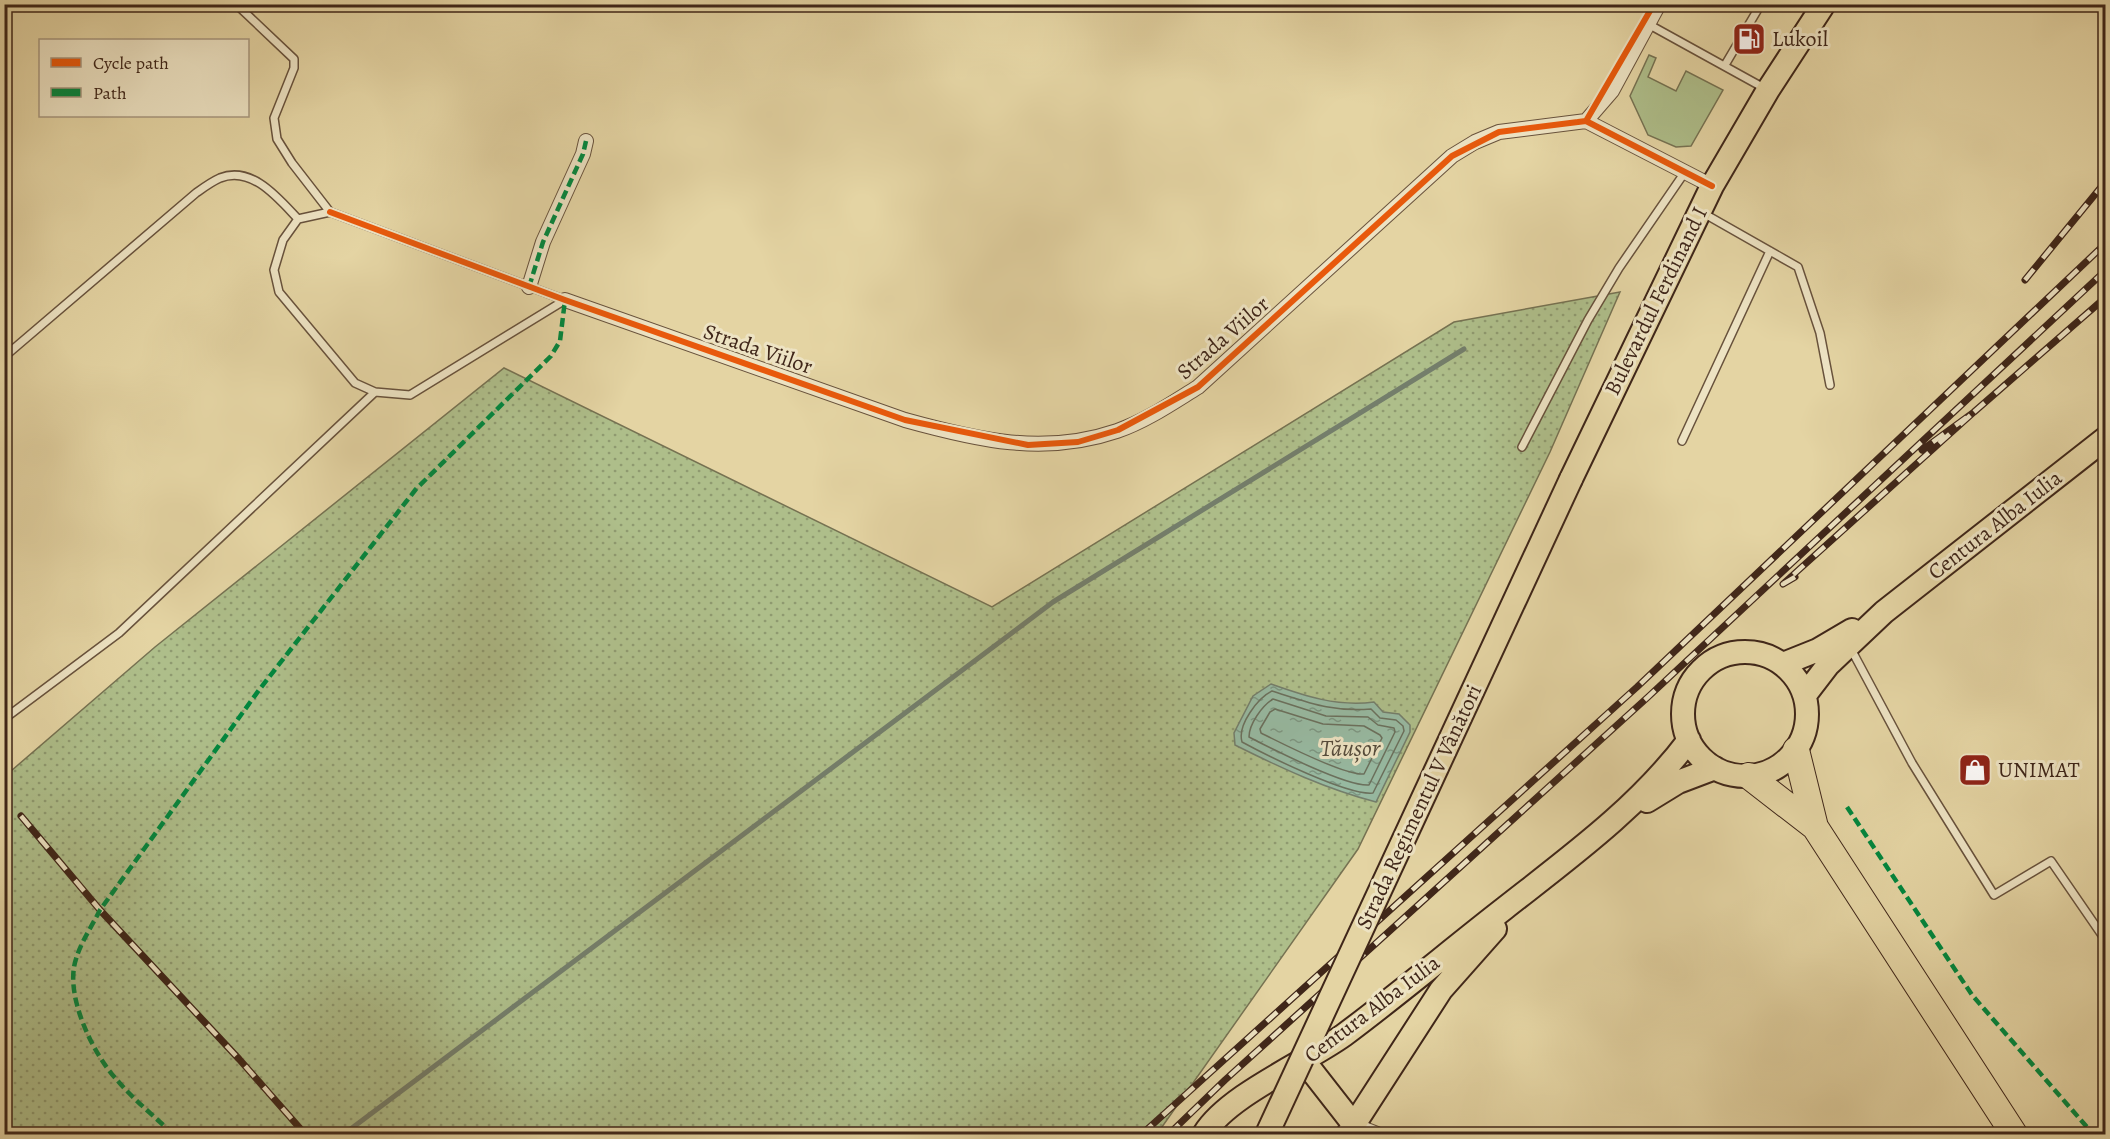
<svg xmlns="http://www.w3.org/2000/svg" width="2110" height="1139" viewBox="0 0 2110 1139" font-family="Alegreya,serif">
  <defs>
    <pattern id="grass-dots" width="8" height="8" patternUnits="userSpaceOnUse" patternTransform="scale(1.5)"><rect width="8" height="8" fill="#aebe8a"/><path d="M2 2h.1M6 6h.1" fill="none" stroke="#8f9a70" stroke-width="1.8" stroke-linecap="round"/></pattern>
    <pattern id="water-ripples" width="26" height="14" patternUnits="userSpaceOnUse" patternTransform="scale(1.5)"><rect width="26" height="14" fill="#97b9a1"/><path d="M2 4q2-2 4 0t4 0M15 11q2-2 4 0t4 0" fill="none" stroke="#7d9682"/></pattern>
  </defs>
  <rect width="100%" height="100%" fill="#e4d4a3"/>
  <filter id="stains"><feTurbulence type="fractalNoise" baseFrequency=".00333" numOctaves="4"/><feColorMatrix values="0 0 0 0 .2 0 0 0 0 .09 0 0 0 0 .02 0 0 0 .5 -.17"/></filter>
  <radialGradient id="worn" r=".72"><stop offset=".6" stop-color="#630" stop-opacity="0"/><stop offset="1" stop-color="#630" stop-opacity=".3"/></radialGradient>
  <path fill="url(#grass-dots)" stroke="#767252" stroke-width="1.5" d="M1620,292L1550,452L1358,849L1157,1134H5L4,777L155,647L504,368L992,607L1454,322Z"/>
  <path fill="#aebe8a" stroke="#767252" stroke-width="1.5" d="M1649,55L1656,58L1648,77L1676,91L1686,71L1723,90L1691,146L1676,147L1648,135L1630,96Z"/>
  <path fill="url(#water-ripples)" stroke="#747e6b" stroke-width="1.5" d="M1271,684C1305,696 1337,707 1374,702L1383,712L1399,714L1410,725V732L1376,802C1326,789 1281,768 1235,745L1234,733L1253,696Z"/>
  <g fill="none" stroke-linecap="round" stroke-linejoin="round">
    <path stroke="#6b705d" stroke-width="1.5" d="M1272,691C1310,703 1331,712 1371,709L1380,718L1396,720L1403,726L1404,731L1373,793C1348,796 1266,755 1242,742C1237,725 1258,698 1272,691Z
      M1273,699L1326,716L1368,717L1378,725L1394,728L1395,732L1369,785C1347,787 1272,749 1249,737C1249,724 1262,706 1273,699Z
      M1275,709L1323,724L1364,726L1380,735L1382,738L1364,774C1345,776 1281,743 1261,733L1260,729L1270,712Z"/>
    <path stroke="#747e6b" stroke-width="5" d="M344,1134L1053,602L1464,349"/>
    <g stroke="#68523c" stroke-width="10">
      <path id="service" d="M236,4L294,59V68L274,118L277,139L292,163L330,212L565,300
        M1648,24L1764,88
        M1725,65L1761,4
        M330,212L298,219L283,240L274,270L279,292L355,383L375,392L410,395L565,300
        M1703,213L1798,267L1820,333L1830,385
        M4,357L196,193C203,188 211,182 220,178C252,165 279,199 298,219
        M1682,441L1770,251
        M1522,447L1588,320L1619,268L1685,172
        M1851,649L1912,763L1994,895L2051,861L2106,941
        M4,719L119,633L375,392"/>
    </g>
    <g stroke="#68523c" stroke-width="16">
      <path id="minor" d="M1586,121L1612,91L1659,4
        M529,287L543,242L583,154L586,141
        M565,300L905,420C977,440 1044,456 1117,431C1146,421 1172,403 1198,387L1452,156L1475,142L1499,132L1586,121L1712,186
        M1354,1125L1377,1134"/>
    </g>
    <g stroke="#3f2619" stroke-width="26">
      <path id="primary" d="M1571,479L1712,186L1768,90L1824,4
        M1683 714a62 62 0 1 1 124 0a62 62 0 1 1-124 0Z
        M1783,664L1818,650L1852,630
        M1805,695L1828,665L1884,612L2106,438
        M1647,801L1678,782L1715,768
        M1304,1061L1354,1125
        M1204,1134C1228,1095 1305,1063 1344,1035C1399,994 1451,950 1505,908C1570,857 1639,807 1689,740
        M1348,1134L1441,990L1495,929"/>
    </g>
    <g stroke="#3f2619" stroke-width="28">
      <path id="motorway" d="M1796,750L1815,827
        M1749,776L1815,827L2014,1134"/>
    </g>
    <use href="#service" stroke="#ede3c3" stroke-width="7"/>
    <use href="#minor" stroke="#ede3c3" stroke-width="14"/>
    <use href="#primary" stroke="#e4d4a3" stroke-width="22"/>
    <use href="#motorway" stroke="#e4d4a3" stroke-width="26"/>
    <g stroke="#3f2619" stroke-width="7">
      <path id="rail" d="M2025,280L2106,181
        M1974,412L2106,297
        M1795,577L1783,584L1974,412L1922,450
        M21,816L100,910L239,1059L305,1134
        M1142,1134L1637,687L2106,243
        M1169,1134L1225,1080L1648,697L2106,270"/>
    </g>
    <use href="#rail" stroke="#ede3c3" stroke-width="4.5" stroke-dasharray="14" stroke-linecap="butt"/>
    <g stroke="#3f2619" stroke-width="26" stroke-linecap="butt">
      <path id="primary-bridge" d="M1267,1134L1571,479"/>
    </g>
    <use href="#primary-bridge" stroke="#e4d4a3" stroke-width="22"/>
    <path stroke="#00873e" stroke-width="4.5" stroke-dasharray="9 4.5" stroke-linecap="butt" d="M529,287L543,242L583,154L586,141
      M1847,807L1972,995L2093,1134
      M173,1134C155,1117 134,1100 117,1080C93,1054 64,995 76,959C81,942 92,926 100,910L259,690L416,489L551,356L560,341L565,300"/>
    <g stroke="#ede3c3" stroke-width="10">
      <path id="cycleway" d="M1578,122L1586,121L1712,186
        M330,212L565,300L905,420L1028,445L1078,442L1118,430L1198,387L1452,156L1499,132L1586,121L1654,4"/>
    </g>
    <use href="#cycleway" stroke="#e8590c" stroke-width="6"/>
  </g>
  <defs>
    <g id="fuel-square" transform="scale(1.725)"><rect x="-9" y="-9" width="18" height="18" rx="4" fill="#8f2418" stroke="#ede3c3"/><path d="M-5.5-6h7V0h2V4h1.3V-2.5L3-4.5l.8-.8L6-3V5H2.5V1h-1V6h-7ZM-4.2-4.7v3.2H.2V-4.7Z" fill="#fff"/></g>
    <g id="shop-square" transform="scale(1.725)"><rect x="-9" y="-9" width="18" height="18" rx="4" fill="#8f2418" stroke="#ede3c3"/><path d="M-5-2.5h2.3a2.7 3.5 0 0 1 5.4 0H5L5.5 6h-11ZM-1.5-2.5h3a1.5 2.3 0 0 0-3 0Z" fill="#fff"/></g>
  </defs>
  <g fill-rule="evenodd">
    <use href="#fuel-square" x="1749" y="39"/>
    <use href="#shop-square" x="1975" y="770"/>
  </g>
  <g text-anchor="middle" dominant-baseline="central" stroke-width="6" stroke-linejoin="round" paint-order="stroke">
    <g font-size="22" fill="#3f2619" stroke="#ede3c3" text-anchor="start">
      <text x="1772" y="39">Lukoil</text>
      <text x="1998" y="770">UNIMAT</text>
    </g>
    <g font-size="22" fill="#3f2619" stroke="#ede3c3">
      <text transform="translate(1656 301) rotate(-64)">Bulevardul Ferdinand I</text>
      <text transform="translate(1223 338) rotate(-41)">Strada Viilor</text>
      <text transform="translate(758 349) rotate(19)">Strada Viilor</text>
      <text transform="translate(1995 525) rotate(-38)">Centura Alba Iulia</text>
      <text transform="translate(1419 807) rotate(-65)">Strada Regimentul V Vânători</text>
      <text transform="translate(1372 1009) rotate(-37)">Centura Alba Iulia</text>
    </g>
    <g font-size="24" font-style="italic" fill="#554b3b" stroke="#ede3c3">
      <text x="1350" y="748">Tăușor</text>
    </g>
  </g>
  <rect width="2110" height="1139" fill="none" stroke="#e4d4a3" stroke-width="24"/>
  <rect x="6" y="6" width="2098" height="1127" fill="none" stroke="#3f2619" stroke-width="3"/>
  <rect x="12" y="12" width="2086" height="1115" fill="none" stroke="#3f2619" stroke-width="1.5"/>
  <rect x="39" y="39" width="210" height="78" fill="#ede3c3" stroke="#a7977f" stroke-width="1.5"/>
  <rect x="51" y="58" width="30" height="9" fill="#e8590c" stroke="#a7977f" stroke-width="1.5"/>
  <text x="93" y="69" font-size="18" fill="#3f2619">Cycle path</text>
  <rect x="51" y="88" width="30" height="9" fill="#00873e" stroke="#a7977f" stroke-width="1.5"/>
  <text x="93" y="99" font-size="18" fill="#3f2619">Path</text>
  <rect width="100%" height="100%" filter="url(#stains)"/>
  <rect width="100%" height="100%" fill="url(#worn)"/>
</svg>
